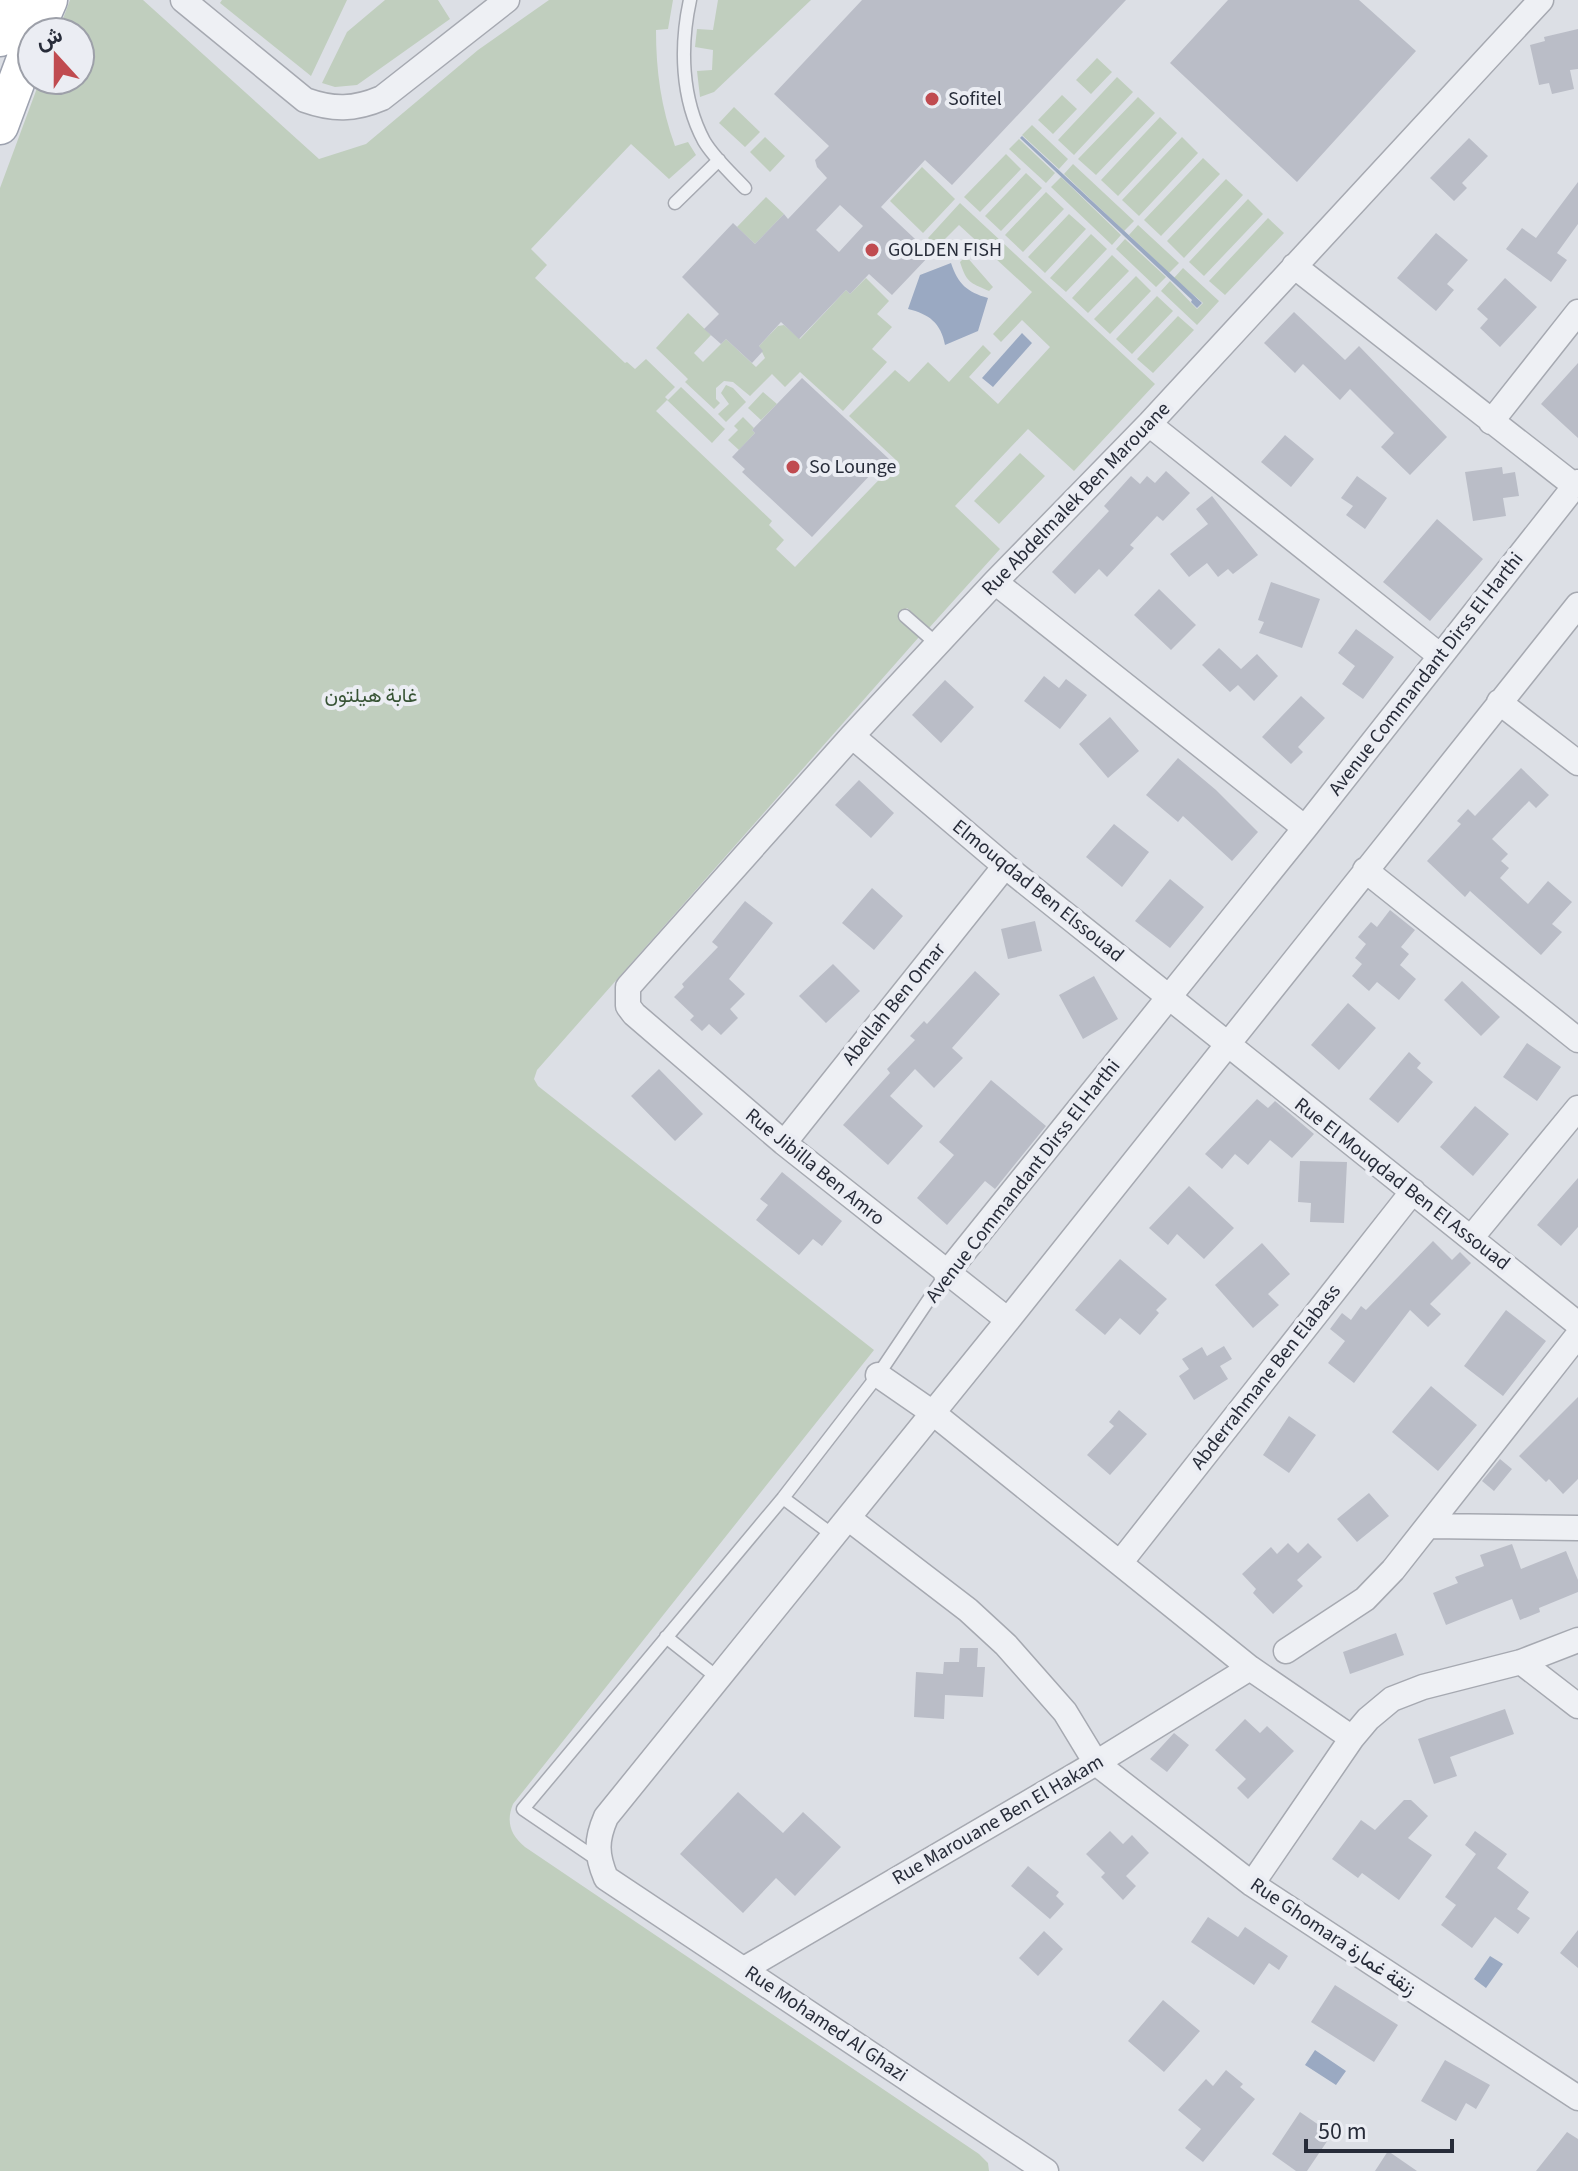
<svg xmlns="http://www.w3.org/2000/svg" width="1578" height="2171" viewBox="0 0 1578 2171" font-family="'Source Sans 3',Vazirmatn,sans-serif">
  <rect width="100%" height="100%" fill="#dcdfe5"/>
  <path fill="#c0cebe" d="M70,0H143L319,159L366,144L478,50L549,0H673L668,29L656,30C656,71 661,107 675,146L688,142L696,155L669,179L631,144L531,249L547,265L535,278L625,363L627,362L635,369L646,359L675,387L665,397L668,400L681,387L725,429L712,443L667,400L656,411L772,521L769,525L784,540L776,549L795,567L897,461L849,416L895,370L909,382L928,362L949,382L983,345L991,353L969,377L998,404L1050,347L1022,320L1001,342L993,334L1032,292L959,225L937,247L928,238L960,203L1155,384L1074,471L1028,429L955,506L1000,549L929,628L907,608L898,618L919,637L537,1070L534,1079L538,1086L874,1350L513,1804C506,1821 510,1835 525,1847L979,2154L988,2163L989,2171H0V188L40,80H80V32H58Z
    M222,0H347L311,76L220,3Z
    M385,0H438L450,19L357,85L335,87L322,83L347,32Z
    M718,0H811L714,92L700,97L697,71L712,70L713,50L695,47L697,29L713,30Z
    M1097,58L1112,72L1091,94L1076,80Z
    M1117,77L1133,92L1074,155L1058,140Z
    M1062,95L1077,109L1053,134L1038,120Z
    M1138,97L1155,113L1096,175L1078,159Z
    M734,107L760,132L745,147L719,123Z
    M1160,117L1177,133L1118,196L1101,180Z
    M1032,125L1068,159L1059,169L1022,135Z
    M765,137L785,156L770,172L750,152Z
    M1182,137L1198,153L1139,216L1122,200Z
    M1019,139L1055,173L1046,183L1009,149Z
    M1006,154L1021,169L980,212L964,197Z
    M1203,158L1220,174L1161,236L1144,220Z
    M1073,164L1134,221L1124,231L1064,174Z
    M922,167L955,199L923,233L890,201Z
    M1026,173L1042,188L1001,231L985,216Z
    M1061,177L1121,235L1112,245L1051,187Z
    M1226,179L1243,195L1184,258L1167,241Z
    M1046,192L1064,209L1023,252L1005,235Z
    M766,197L784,214L755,244L737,227Z
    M1248,199L1263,214L1204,276L1189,262Z
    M1069,214L1086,229L1045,273L1028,257Z
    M1268,218L1284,233L1225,295L1209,281Z
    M1138,225L1179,263L1169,273L1129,235Z
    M1091,234L1107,249L1066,292L1050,278Z
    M1125,239L1166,277L1156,287L1116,249Z
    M1112,255L1129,271L1088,313L1072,298Z
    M966,256L993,287L989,291C969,282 967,283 960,262Z
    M1183,268L1219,301L1197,325L1161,291L1170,281L1197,309L1203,303L1174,278Z
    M1136,276L1151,291L1110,334L1094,319Z
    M866,278L889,301L877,314L892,327L872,349L887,362L843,411L800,372L785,387L772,374L750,396L733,382L724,381L716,388V399L720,403L714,409L685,382L688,379L685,376L656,348L688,313L711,335L694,353L703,362L726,339L756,367L765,358L759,346L778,326L784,325L800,339L846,290L850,294Z
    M1157,296L1173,311L1132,354L1116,339Z
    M1178,316L1194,330L1153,373L1137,359Z
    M726,385L733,388L746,402L726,422L718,414L729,404L721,393Z
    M763,392L777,404L761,420L748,408Z
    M743,417L754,428L752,430L755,433L739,450L728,440L738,430L734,426Z
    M1020,453L1045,476L999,524L974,501Z"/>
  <path fill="#9aa9c2" d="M1022,136L1202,303L1197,308L1191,302L1192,300L1020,138Z
    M951,263C958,284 967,292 988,298L978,331L945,345C941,323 929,314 908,309L920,275Z
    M1022,333L1032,343L993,387L982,378Z
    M1490,1956L1503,1964L1486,1988L1474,1979Z
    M1315,2050L1346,2071L1336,2085L1305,2065Z"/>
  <path fill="#babdc7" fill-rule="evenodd" d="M862,0H1126L952,185L925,160L881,207L931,254L892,295L869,274L850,294L846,290L799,339L781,322L759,346L763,351L752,363L726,339L721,344L704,329L719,314L682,277L733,223L755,244L784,214L788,219L827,178L817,167L815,160L829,146L774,94ZM840,205L863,226L839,252L816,230Z
    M1228,0H1359L1416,51L1297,182L1170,63Z
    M1578,29V69L1570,70L1574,89L1552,94L1549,83L1539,85L1530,45L1545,41L1544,37Z
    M1469,138L1488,156L1462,183L1467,188L1454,201L1430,178Z
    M1578,182V224L1557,253L1567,260L1551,282L1506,249L1522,228L1536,238Z
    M1436,233L1468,260L1447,284L1454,290L1436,311L1397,278Z
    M1505,278L1537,307L1500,347L1480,328L1488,319L1477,309Z
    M1294,312L1345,360L1359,346L1447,437L1410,475L1381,447L1394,433L1350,389L1340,400L1303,364L1295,373L1264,343Z
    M1578,363V438L1541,404Z
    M802,378L889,459L874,475L872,473L812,537L742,472L745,469L732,457L755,433L752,430Z
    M1285,435L1314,459L1291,487L1261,462Z
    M1502,467L1503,474L1515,472L1519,496L1503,498L1506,516L1473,521L1465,472Z
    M1166,471L1190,493L1163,521L1157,516L1130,545L1134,548L1107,577L1099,569L1075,594L1052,572L1109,511L1104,506L1131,476L1140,484L1147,476L1155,483Z
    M1357,476L1387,498L1365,529L1346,515L1353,506L1341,498Z
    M1212,496L1258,555L1233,574L1228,569L1218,577L1207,563L1189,577L1170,554L1208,524L1196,509Z
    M1437,519L1483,559L1430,621L1383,582Z
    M1271,582L1320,599L1302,648L1259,633L1264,622L1258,620Z
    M1159,589L1196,625L1171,650L1134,615Z
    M1356,629L1394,657L1363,699L1342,684L1355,666L1338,653Z
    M1219,648L1241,669L1257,654L1278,676L1254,701L1238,685L1230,692L1202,665Z
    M1044,676L1059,688L1066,679L1087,695L1060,729L1024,701Z
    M945,680L974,707L941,743L912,715Z
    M1301,696L1325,718L1298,747L1303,752L1291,764L1262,737Z
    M1110,717L1139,751L1108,778L1079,744Z
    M1178,758L1216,790L1258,832L1232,861L1183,816L1178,822L1146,795Z
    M1521,768L1549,795L1536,808L1529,801L1492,839L1508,854L1501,861L1509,868L1500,878L1528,904L1548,881L1572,902L1552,924L1562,932L1541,955L1470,891L1465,897L1427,861L1461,824L1457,821L1468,809L1475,816Z
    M859,780L894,813L871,838L835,805Z
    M1114,824L1149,852L1122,887L1086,857Z
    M1170,879L1204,907L1170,948L1135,921Z
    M872,888L903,916L874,950L842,923Z
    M745,901L773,923L729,979L745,994L730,1009L738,1018L721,1035L709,1024L702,1031L690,1020L694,1016L674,997L684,987L682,984L718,947L712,942Z
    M1390,910L1415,930L1401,947L1409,954L1400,965L1416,979L1399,1000L1377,982L1369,991L1352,976L1362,964L1355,958L1366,944L1358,937L1371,922L1377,927Z
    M1035,921L1042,951L1008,959L1001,929Z
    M833,964L860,991L826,1023L799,996Z
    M975,971L1000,994L952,1048L963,1058L934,1088L915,1069L890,1096L923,1126L888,1165L843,1125L890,1073L887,1069L915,1040L910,1036L924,1021L927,1024Z
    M1094,976L1118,1019L1083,1039L1059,995Z
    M1462,981L1500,1017L1481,1036L1444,1000Z
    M1348,1003L1376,1028L1339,1070L1311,1045Z
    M1527,1043L1561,1067L1537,1101L1503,1077Z
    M1409,1052L1421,1063L1417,1068L1433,1082L1398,1123L1369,1099Z
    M659,1069L703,1114L675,1141L631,1096Z
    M991,1080L1046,1126L995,1189L985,1181L947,1225L917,1198L954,1155L939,1142Z
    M1257,1099L1268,1108L1275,1101L1314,1134L1292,1158L1270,1140L1248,1165L1235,1154L1222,1169L1205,1154Z
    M1475,1106L1509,1134L1473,1176L1440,1147Z
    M1300,1161L1347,1162L1344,1223L1310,1222L1311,1203L1298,1202Z
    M782,1172L842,1221L822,1246L813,1239L799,1255L756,1220L768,1205L760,1199Z
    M1578,1178V1227L1561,1246L1537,1225Z
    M1189,1186L1234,1228L1204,1259L1177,1234L1168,1245L1149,1228Z
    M1433,1241L1452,1260L1460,1252L1471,1263L1430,1304L1441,1314L1428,1327L1410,1310L1354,1383L1328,1363L1345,1341L1330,1329L1342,1313L1351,1320L1361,1306L1366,1310Z
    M1262,1243L1290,1274L1268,1294L1279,1305L1253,1328L1215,1285Z
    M1120,1259L1167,1299L1156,1310L1159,1313L1140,1335L1120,1318L1105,1335L1075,1310Z
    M1506,1310L1546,1341L1503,1396L1464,1366Z
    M1224,1346L1232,1359L1220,1366L1228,1379L1194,1400L1179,1376L1189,1369L1182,1359L1202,1347L1207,1356Z
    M1431,1386L1477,1425L1438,1471L1392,1432Z
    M1578,1397V1479L1563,1494L1549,1479L1546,1482L1519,1456Z
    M1119,1410L1147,1434L1110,1475L1087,1455L1114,1426L1109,1422Z
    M1289,1416L1316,1435L1289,1473L1263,1455Z
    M1500,1459L1512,1469L1494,1491L1482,1481Z
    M1369,1493L1389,1516L1357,1542L1337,1519Z
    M1288,1543L1298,1553L1308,1543L1322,1557L1297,1580L1303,1586L1273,1614L1253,1593L1256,1589L1242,1574L1271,1547L1277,1554Z
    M1512,1544L1521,1569L1566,1551L1578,1580V1592L1539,1608L1540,1612L1520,1620L1512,1599L1446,1625L1433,1593L1458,1583L1455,1577L1484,1566L1480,1555Z
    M1396,1633L1404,1655L1350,1674L1343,1652Z
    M960,1648H978L977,1667H985L983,1697L945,1695L944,1719L914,1717L916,1672L943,1674L944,1662H959Z
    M1505,1709L1514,1734L1450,1757L1457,1776L1434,1784L1418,1739Z
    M1245,1719L1260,1733L1267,1726L1294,1751L1248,1799L1237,1788L1246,1779L1215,1750Z
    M1174,1733L1189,1745L1167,1772L1150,1759Z
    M738,1792L783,1833L803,1812L841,1847L795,1896L776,1878L743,1913L680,1854Z
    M1404,1800H1411L1428,1816L1408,1838L1432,1855L1399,1900L1362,1873L1358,1878L1332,1859L1361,1820L1375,1830Z
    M1110,1831L1123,1844L1132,1835L1149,1853L1126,1876L1136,1886L1123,1900L1101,1877L1105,1873L1086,1854Z
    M1475,1831L1507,1854L1497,1868L1529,1892L1517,1909L1530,1918L1518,1934L1495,1917L1472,1948L1441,1925L1456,1905L1445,1897L1476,1854L1465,1845Z
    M1028,1866L1059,1892L1056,1896L1064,1904L1050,1919L1011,1886Z
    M1208,1917L1238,1937L1245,1927L1288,1956L1279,1970L1269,1963L1254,1985L1191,1942Z
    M1578,1930V1968L1560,1953Z
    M1044,1931L1063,1949L1038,1976L1019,1958Z
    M1335,1985L1398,2025L1374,2062L1311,2022Z
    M1163,2000L1200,2031L1164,2072L1128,2041Z
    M1445,2060L1490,2085L1476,2109L1466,2103L1456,2121L1421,2101Z
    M1226,2070L1243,2084L1240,2087L1255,2099L1203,2162L1185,2148L1201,2129L1178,2110L1206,2079L1213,2086Z
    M1300,2112L1332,2134L1307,2171H1296L1272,2154Z
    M1567,2132L1578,2139V2171H1536Z
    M1388,2151L1417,2171H1375Z"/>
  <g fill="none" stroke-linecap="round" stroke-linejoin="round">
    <g stroke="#a6a9b1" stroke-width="15">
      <path id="service" d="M690,0C680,46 681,98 704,141C714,158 731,173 745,188
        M675,203L719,160
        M905,616L937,644
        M783,1498L834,1536
        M666,1637L718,1678
        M598,1860L523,1809L783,1498L878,1375L946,1274"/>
    </g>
    <g stroke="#a6a9b1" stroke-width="27">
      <path id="minor" d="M183,0L305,100C333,110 354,110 382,98L507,0
        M1294,266L1575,486
        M1491,422L1578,312
        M1149,424L1439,655
        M995,582L1305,828
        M1499,702L1578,763
        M852,736L1005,866L1578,1324
        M1365,870L1578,1040
        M784,1143L1005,866
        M1471,1238L1578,1108
        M946,1274L1305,828L1578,482
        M1008,1320L784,1143L634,1014L628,1006V987L852,736L995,582L1149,424L1541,0
        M878,1375L933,1413L1250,1668L1352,1738
        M848,1518L968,1610L1006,1645L1065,1712L1096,1763L1252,1884L1578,2098
        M1430,1526L1578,1528
        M1120,1563L1413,1191
        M1286,1651L1365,1599L1393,1570L1578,1335
        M1521,1662L1578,1706
        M1252,1884L1352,1738L1368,1719L1392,1699L1423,1687L1521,1662L1578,1640
        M744,1969L1096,1763L1250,1668
        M1046,2171L606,1878C596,1854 596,1840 606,1817L1008,1320L1578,605"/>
    </g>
    <g stroke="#9da2af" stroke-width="39">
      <path id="primary" d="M35,32L49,0
        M0,38L14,0
        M0,126L32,40"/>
    </g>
    <use href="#service" stroke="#eef0f4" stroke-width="12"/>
    <use href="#minor" stroke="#eef0f4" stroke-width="24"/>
    <use href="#primary" stroke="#fff" stroke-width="36"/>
  </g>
  <g fill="#c04b50" stroke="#ebedf3" stroke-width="3">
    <circle cx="932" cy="99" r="8"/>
    <circle cx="872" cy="250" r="8"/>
    <circle cx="793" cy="467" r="8"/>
  </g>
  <g text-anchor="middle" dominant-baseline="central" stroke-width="8" stroke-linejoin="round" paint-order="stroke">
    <g font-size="20" fill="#272c39" stroke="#ebedf3" text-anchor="start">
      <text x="948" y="99">Sofitel</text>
      <text x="888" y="250">GOLDEN FISH</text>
      <text x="809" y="467">So Lounge</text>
    </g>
    <g font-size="20" fill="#272c39" stroke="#ebedf3">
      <text transform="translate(1076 499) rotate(-46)">Rue Abdelmalek Ben Marouane</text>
      <text transform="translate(1426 674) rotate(-52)">Avenue Commandant Dirss El Harthi</text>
      <text transform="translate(1038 891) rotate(39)">Elmouqdad Ben Elssouad</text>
      <text transform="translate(894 1004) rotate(-51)">Abellah Ben Omar</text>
      <text transform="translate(815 1167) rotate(39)">Rue Jibilla Ben Amro</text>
      <text transform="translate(1023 1181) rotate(-52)">Avenue Commandant Dirss El Harthi</text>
      <text transform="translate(1402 1184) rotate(38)">Rue El Mouqdad Ben El Assouad</text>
      <text transform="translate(1266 1377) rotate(-52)">Abderrahmane Ben Elabass</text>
      <text transform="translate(998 1820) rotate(-30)">Rue Marouane Ben El Hakam</text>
      <text transform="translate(1333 1937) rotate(34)">Rue Ghomara زنقة غمارة</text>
      <text transform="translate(826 2024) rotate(34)">Rue Mohamed Al Ghazi</text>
    </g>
    <g font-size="20" fill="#385436" stroke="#ebedf3">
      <text x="371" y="696">غابة هيلتون</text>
    </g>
  </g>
  <g transform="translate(56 56) rotate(339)"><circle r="38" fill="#ebedf3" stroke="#9da0a9" stroke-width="2"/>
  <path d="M0-6L14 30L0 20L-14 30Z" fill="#c04b50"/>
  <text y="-12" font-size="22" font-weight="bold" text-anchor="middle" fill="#272c39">ش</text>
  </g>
  <path d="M1306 2139v12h146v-12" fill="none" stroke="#272c39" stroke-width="4"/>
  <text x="1318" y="2139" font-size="24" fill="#272c39" stroke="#ebedf3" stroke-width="6" paint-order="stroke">50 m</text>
</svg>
